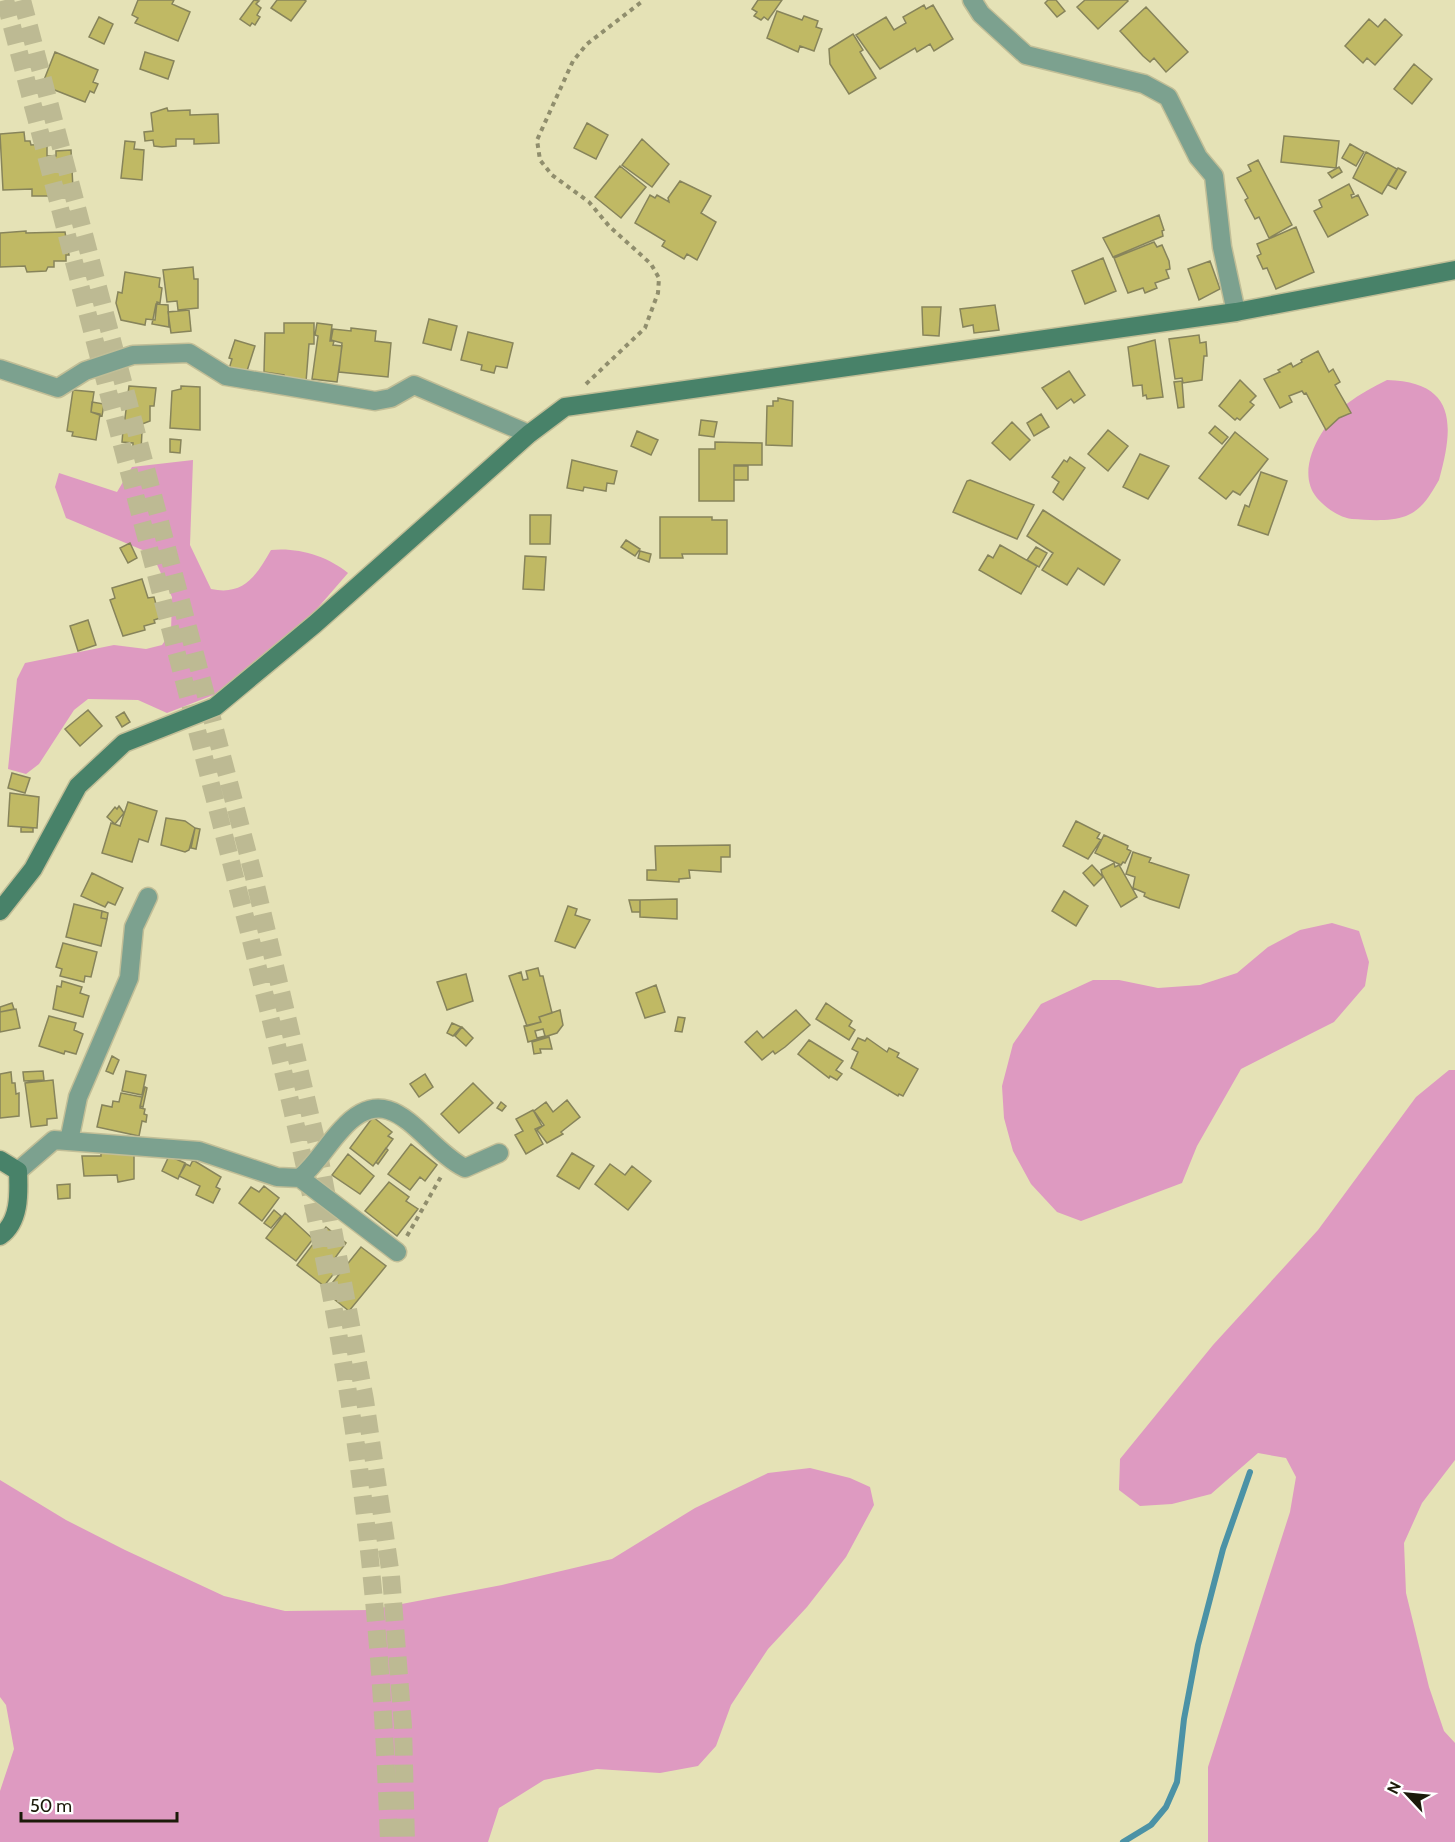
<svg xmlns="http://www.w3.org/2000/svg" width="1455" height="1842" viewBox="0 0 1455 1842" font-family="Cabin,sans-serif">
  <rect width="100%" height="100%" fill="#e5e2b6"/>
  <path fill="#de9ac1" d="M1387,380C1455,382 1455,423 1439,480C1430,495 1423,509 1406,516C1390,522 1368,520 1352,519C1338,517 1326,508 1317,498C1293,469 1324,422 1348,403C1360,394 1373,387 1387,380Z
    M193,460L190,545L211,589C244,596 256,576 271,550C297,547 328,556 348,573L257,678L167,713L138,700L88,699L74,710L39,764L26,774L8,769L17,679L25,663L114,645L146,649L162,645L171,632L172,597L152,554L66,518L55,487L59,473L117,492L132,467Z
    M1332,923L1359,931L1369,962L1365,986L1334,1022L1241,1069L1197,1146L1182,1183L1081,1221L1057,1212L1031,1184L1013,1151L1004,1118L1002,1086L1013,1044L1041,1004L1093,980H1119L1158,988L1200,985L1237,973L1268,947L1300,930Z
    M1449,1070H1455V1460L1422,1503L1404,1543L1406,1593L1429,1687L1444,1731L1455,1743V1842H1208V1767L1290,1512L1296,1477L1286,1458L1258,1453L1211,1494L1172,1504L1140,1506L1119,1490L1120,1459L1213,1345L1318,1230L1416,1097Z
    M810,1468L850,1478L870,1487L874,1505L846,1557L807,1607L768,1649L731,1705L716,1746L698,1766L660,1773L597,1769L544,1780L499,1808L488,1842H0V1791L14,1749L6,1705L0,1697V1480L66,1520L125,1550L224,1596L285,1611L370,1610L502,1585L612,1559L695,1508L768,1473Z"/>
  <g fill="none" stroke-linecap="round" stroke-linejoin="round">
    <path stroke="#4b92a6" stroke-width="6" d="M1123,1842L1151,1825L1166,1807L1177,1782L1184,1719L1198,1645L1223,1549L1250,1472"/>
  </g>
  <path fill="#c0b964" stroke="#87845b" stroke-width="1.5" fill-rule="evenodd" d="M138,0H174L172,4L190,12L178,41L135,23L138,18L132,15Z
    M254,0L259,1L256,4L261,8L257,15L260,17L255,25L252,23L250,26L240,19Z
    M277,0H304L306,1L291,21L271,8Z
    M758,0H782L768,20L764,17L761,20L754,16L757,12L752,9Z
    M1048,0H1056L1065,11L1057,17L1045,3Z
    M1085,0H1127L1128,1L1098,29L1077,7Z
    M924,5L926,9L933,5L953,39L934,51L930,44L917,52L915,48L880,69L856,35L886,17L894,30L906,23L903,17Z
    M1146,7L1188,52L1166,72L1154,58L1150,62L1143,56L1120,31Z
    M777,11L802,20L804,16L818,21L816,27L822,29L814,51L800,46L798,52L767,38Z
    M99,17L113,24L104,44L89,37Z
    M1369,19L1378,27L1385,19L1402,35L1375,65L1367,58L1363,63L1345,46Z
    M853,34L863,50L860,52L876,78L849,94L830,64L829,49Z
    M55,52L98,70L93,82L98,84L94,93L90,91L85,102L42,85Z
    M145,52L174,61L168,79L140,69Z
    M1414,64L1432,79L1412,104L1394,89Z
    M167,108L168,111L190,110V115L218,114L219,143L194,144V139H176V146L162,147L154,146L153,140L145,141L144,132L153,131L151,113Z
    M587,123L608,135L596,159L574,148Z
    M24,132L25,141H30L31,145L47,144V156H56V151L71,150L73,189H52V196H32V189L3,190L0,134Z
    M1284,136L1339,141L1336,168L1281,162Z
    M642,139L669,164L652,187L622,165Z
    M125,141L135,142L134,149L144,150L142,180L121,178Z
    M1350,144L1364,152L1356,166L1342,158Z
    M1366,152L1397,169L1382,194L1353,178Z
    M1258,160L1292,225L1269,238L1259,217L1255,219L1245,200L1248,198L1237,178L1251,171L1248,165Z
    M620,166L646,187L621,218L595,197Z
    M1339,167L1342,172L1332,178L1328,173Z
    M1398,168L1406,172L1396,189L1388,185Z
    M680,181L711,196L701,213L716,222L697,260L687,254L684,259L662,246L665,241L635,223L650,195L655,198L657,195L669,202L668,198Z
    M1349,184L1354,194L1351,195L1352,198L1358,195L1368,215L1328,237L1314,211L1322,207L1319,200Z
    M1159,215L1164,230L1162,231L1163,236L1113,257L1103,238Z
    M1296,227L1314,272L1276,289L1267,268L1263,269L1257,256L1261,254L1257,244Z
    M26,231V233L65,232L69,255H66V261H54V267H48L46,271L27,272L25,266L0,267V233Z
    M1154,242L1157,247L1162,245L1169,261L1170,269L1166,270L1169,278L1155,283L1157,288L1145,293L1143,288L1128,293L1114,258Z
    M1103,258L1116,291L1085,304L1072,271Z
    M1210,261L1220,289L1199,300L1188,269Z
    M193,267L194,279H198V308L178,310L177,301L167,302L163,270Z
    M125,272L160,278L159,287L162,288L160,303L157,302L155,320L146,319L145,325L121,320L116,303L118,292L122,293Z
    M156,304L168,305L169,327L152,324Z
    M995,305L999,330L974,333L973,325L963,327L960,309Z
    M922,307H941L939,336L923,335Z
    M189,310L191,331L171,333L168,312Z
    M429,319L457,326L451,350L423,343Z
    M284,323H314V344H309L306,382H284V375L264,372L265,333H284Z
    M317,323L332,325L330,341H334L333,345L342,346L337,382L312,379L318,336L315,335Z
    M351,328L376,331L375,341L391,343L388,377L339,372L342,343L331,340L333,329L351,331Z
    M468,332L513,343L507,368L496,366L494,373L481,370L482,365L461,360Z
    M1199,335L1200,343L1206,342L1207,356H1204L1202,380L1183,383L1182,378L1175,379L1169,339Z
    M235,340L255,346L246,374L229,369L232,359L229,358Z
    M1155,340L1163,397L1147,399L1146,395L1143,396L1142,385L1133,386L1128,347Z
    M1318,351L1329,372L1333,369L1340,382L1335,385L1351,413L1339,418L1326,430L1306,393L1304,394L1302,391L1289,396L1292,402L1280,408L1264,379L1280,372L1278,370L1291,363L1293,367L1302,362L1301,360Z
    M1069,371L1085,395L1074,403L1071,399L1057,409L1042,388Z
    M1240,380L1256,396L1250,402L1254,405L1240,420L1237,418L1235,420L1219,406Z
    M1182,381L1184,407L1178,408L1174,382Z
    M129,386L156,388L154,406H150V421L142,424V427L124,426Z
    M181,386L200,387V430L170,428L172,391L181,389Z
    M73,390L94,392L91,412L100,414L96,440L72,436L73,432L67,431Z
    M778,398L793,401L792,446L766,445L767,406H773V401H778Z
    M92,402L104,404L102,416L91,412Z
    M1041,414L1049,427L1034,436L1027,423Z
    M701,420L717,422L714,437L699,435Z
    M1012,422L1030,440L1010,460L992,443Z
    M1215,426L1228,437L1222,444L1209,433Z
    M123,430L142,431L141,451L133,450V443L122,442Z
    M1108,430L1128,446L1108,471L1088,454Z
    M637,431L658,440L651,455L631,446Z
    M1235,432L1268,459L1240,495L1233,491L1226,499L1199,478Z
    M170,439L181,440L180,453L170,452Z
    M715,442L762,443V465H734V501H699V449H715Z
    M1140,454L1169,466L1148,499L1123,487Z
    M1070,457L1085,468L1063,500L1053,492L1059,482L1052,477L1064,460L1067,462Z
    M572,460L617,471L614,484L607,483L606,491L584,487L583,491L567,488Z
    M734,466H748V480H734Z
    M1261,472L1287,481L1268,535L1238,525L1245,505L1249,507Z
    M970,480L1034,505L1017,539L953,512L967,481Z
    M1043,510L1120,560L1104,585L1078,568L1067,585L1042,570L1053,553L1027,536Z
    M530,515H551L550,544H530Z
    M660,517H712V520H727V554H682L683,558H660Z
    M626,540L640,549L635,556L621,547Z
    M130,543L137,558L128,563L120,548Z
    M1000,545L1037,566L1021,594L979,570L988,555L993,558Z
    M1036,547L1047,553L1039,567L1027,560Z
    M640,551L651,554L649,562L638,558Z
    M525,556L546,557L544,590L523,589Z
    M142,579L148,598L154,597L160,618L154,620L155,623L144,626L145,630L123,636L110,600L115,598L112,588Z
    M88,620L96,645L78,651L70,626Z
    M88,710L102,726L80,746L65,729Z
    M124,712L130,722L122,727L116,717Z
    M12,773L30,778L25,793L8,788Z
    M10,793L39,797L37,828L8,826Z
    M128,802L157,811L148,842L139,839L132,862L102,853L111,823L120,826Z
    M119,806L124,813L115,824L107,817L115,807L117,809Z
    M166,818L185,821L195,828L189,850L185,852L161,845Z
    M1076,821L1100,833L1097,838L1101,840L1088,859L1063,846Z
    M21,827L33,828V832H21Z
    M195,828L200,829L196,849L191,848Z
    M1104,835L1128,846L1127,849L1131,851L1125,863L1123,862L1121,865L1095,853Z
    M730,845V857H721V872L689,870L690,878L679,879V882L647,880V870H656L655,846Z
    M1133,852L1151,858L1149,862L1189,875L1179,908L1150,899L1144,896L1145,893L1133,888L1135,877L1126,874Z
    M1114,863L1115,867L1119,865L1137,897L1121,907L1102,874L1101,870Z
    M1092,865L1103,877L1094,886L1083,873Z
    M92,873L123,888L115,905L108,902L105,907L81,896Z
    M1064,891L1088,906L1076,926L1052,911Z
    M677,899V919L640,917V900Z
    M629,900H640V912H632Z
    M74,904L102,911L101,918L107,919L101,946L66,937Z
    M568,906L577,909L575,915L590,920L575,948L555,941Z
    M102,911L108,913L107,919L101,918Z
    M63,943L97,952L91,977L85,976L84,982L60,976L62,969L56,967Z
    M538,968L540,976H543L552,1013L539,1017L541,1022L527,1026L509,976L521,972L523,980L528,979L526,971Z
    M466,974L473,1001L447,1010L437,982Z
    M62,981L82,987L80,993L89,996L83,1017L53,1009L57,986L61,987Z
    M656,985L665,1012L645,1018L636,993Z
    M12,1003L14,1009L0,1012V1007Z
    M826,1003L852,1021L849,1026L855,1030L849,1040L816,1019Z
    M16,1009L20,1028L0,1032V1012Z
    M560,1010L563,1025L557,1033L528,1042L524,1026L541,1022L539,1017ZM543,1029L545,1036L537,1038L535,1031Z
    M796,1010L810,1025L785,1047L775,1054L773,1051L762,1060L745,1042L757,1031L763,1038Z
    M49,1016L76,1023L74,1030L83,1034L76,1054L65,1051L64,1054L39,1046Z
    M678,1017L685,1018L682,1032L675,1031Z
    M452,1023L461,1027L453,1036L447,1033Z
    M462,1027L473,1038L466,1046L455,1036Z
    M549,1037L552,1049H540L541,1053L534,1054L532,1042Z
    M858,1038L865,1041L867,1038L887,1052L889,1048L899,1053L897,1057L918,1069L903,1096L899,1094L898,1096L851,1068L858,1052L852,1049Z
    M809,1040L843,1061L836,1070L842,1074L837,1080L830,1076L829,1078L798,1054Z
    M112,1056L119,1060L113,1074L106,1071Z
    M43,1071L44,1080L24,1081L23,1072Z
    M126,1071L146,1075L142,1095L122,1091Z
    M11,1072L12,1083H15L16,1094L19,1093V1116L0,1118V1074Z
    M425,1074L433,1087L419,1097L410,1084Z
    M53,1080L57,1118L47,1119V1125L31,1127L25,1083Z
    M473,1083L493,1103L459,1133L441,1114Z
    M145,1087L147,1088L143,1107L140,1106Z
    M121,1093L142,1097L140,1108L145,1109L144,1114L147,1115L146,1122L142,1121L139,1136L97,1127L102,1105L112,1107L113,1101L119,1102Z
    M567,1100L580,1117L561,1132L563,1134L547,1143L537,1130L544,1125L534,1111L546,1102L553,1112Z
    M501,1102L506,1106L502,1111L497,1108Z
    M533,1110L542,1126L535,1129L543,1144L526,1154L515,1135L523,1131L516,1119Z
    M373,1117L392,1132L388,1136L393,1139L373,1166L350,1148Z
    M411,1144L437,1165L425,1181L420,1177L410,1190L388,1174Z
    M386,1148L388,1150L378,1164L376,1162Z
    M101,1153H134V1179L118,1182L117,1175L84,1176L82,1156H101Z
    M572,1153L594,1166L579,1189L557,1176Z
    M348,1154L374,1176L360,1194L332,1175Z
    M169,1156L185,1163L178,1179L162,1171Z
    M193,1160L221,1177L216,1187L220,1189L213,1203L196,1195L200,1186L179,1176L186,1164L190,1166Z
    M610,1164L625,1175L632,1166L651,1181L628,1210L595,1184Z
    M389,1182L409,1197L406,1201L418,1209L397,1236L365,1211Z
    M70,1184V1198L58,1199L57,1185Z
    M264,1186L279,1198L262,1221L239,1203L251,1187L259,1192Z
    M274,1210L281,1216L271,1228L264,1223Z
    M285,1213L313,1239L296,1261L266,1238Z
    M326,1227L346,1243L329,1266L336,1271L324,1286L297,1265Z
    M361,1247L386,1266L349,1311L325,1292Z"/>
  <g fill="none" stroke-linecap="round" stroke-linejoin="round">
    <path stroke="#bdba93" stroke-width="18" stroke-dasharray="18 9" stroke-linecap="butt" d="M5,0C68,238 130,477 193,715C251,941 313,1168 349,1399C372,1545 384,1694 389,1842
      M22,0L254,877L317,1144L365,1400L391,1576L403,1726L406,1842"/>
    <g stroke="#c1be97" stroke-width="21">
      <path id="street" d="M972,0L981,14L1026,55L1144,84L1168,97L1198,157L1214,176L1222,247L1236,312
        M0,369L58,388L85,371L133,355L189,353L226,376L375,401L391,398L414,385L529,434
        M69,1141L78,1097L129,978L134,927L148,897
        M18,1171L54,1140L199,1151L277,1177L300,1178C319,1161 326,1146 342,1129C392,1073 422,1147 465,1168L499,1153
        M300,1178L397,1252"/>
    </g>
    <g stroke="#c1be97" stroke-width="21">
      <path id="secondary" d="M0,911L33,869L78,786L124,743L215,707L315,624L529,434L565,407L1236,312L1455,270
        M0,1160L18,1171C19,1194 20,1222 0,1236"/>
    </g>
    <path stroke="#908e6d" stroke-width="4" stroke-dasharray="4.5 4.5" stroke-linecap="butt" d="M586,384L645,328L658,293L659,278L651,264L609,226L589,202L552,175L540,160L537,140L573,61L587,44L644,0
      M407,1236L442,1175"/>
    <use href="#street" stroke="#7ca18f" stroke-width="18"/>
    <use href="#secondary" stroke="#488269" stroke-width="18"/>
  </g>
  <g transform="translate(1407 1794) rotate(296)" stroke="#ffffff" stroke-width="4.5" paint-order="stroke">
  <path d="M0-4.5L10 22L0 15L-10 22Z" fill="#1b1a09"/>
  <text y="-9" font-size="16" font-weight="bold" text-anchor="middle" fill="#1b1a09">N</text>
  </g>
  <path d="M21 1812v9h156v-9" fill="none" stroke="#1b1a09" stroke-width="3"/>
  <text x="30" y="1812" font-size="18" fill="#1b1a09" stroke="#ffffff" stroke-width="4.5" paint-order="stroke">50 m</text>
</svg>
